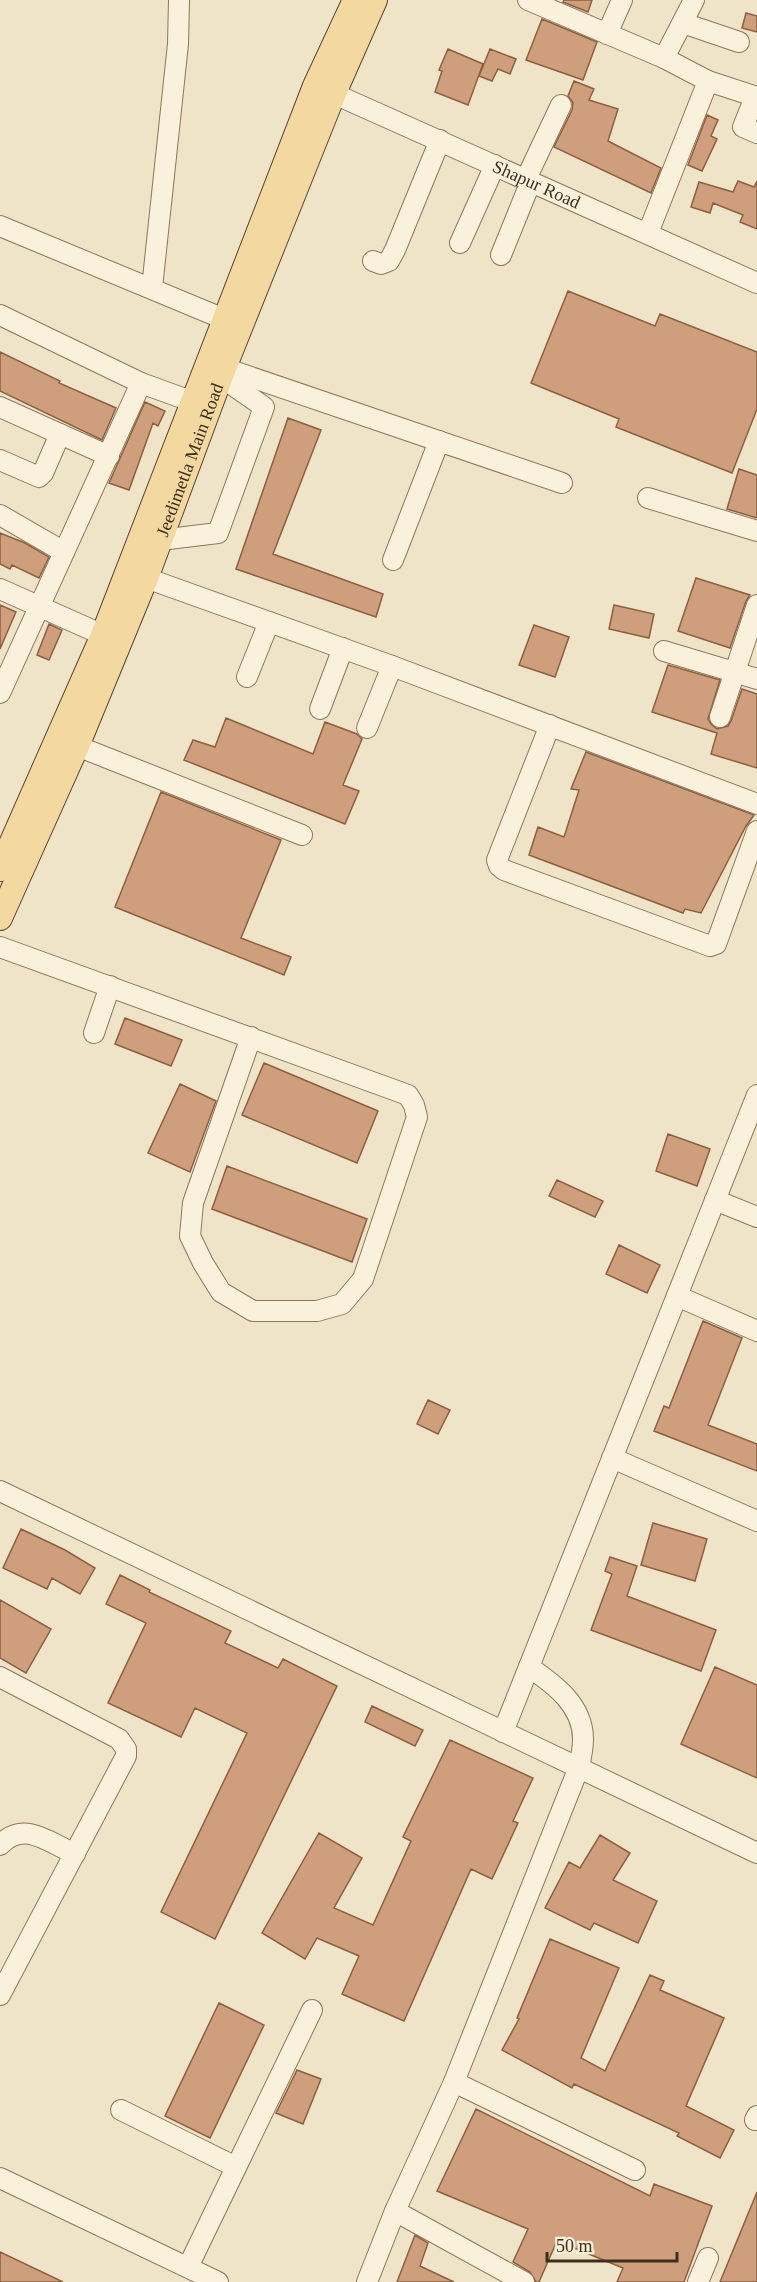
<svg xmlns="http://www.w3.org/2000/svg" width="757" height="2282" viewBox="0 0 757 2282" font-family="Georgia,serif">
  <rect width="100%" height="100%" fill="#f0e4c8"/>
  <path fill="#cf9f7d" stroke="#8d5f41" stroke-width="1.5" d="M564,0H592L588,12L563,2Z
    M746,13L757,16V32L742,28Z
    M542,19L597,42L583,80L526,60Z
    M448,49L483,64L468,105L435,92L442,71L439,70Z
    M490,49L516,59L510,74L498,69L492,81L479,76Z
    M574,81L594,89L589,100L618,109L608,141L661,168L651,193L554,147L572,110L573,103L568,96Z
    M707,115L718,120L711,136L717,139L702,171L688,165Z
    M738,181L754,187L757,181V229L740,222L743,215L713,203L710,213L691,207L699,182L733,192Z
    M568,291L655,326L660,314L757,352V409L732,473L616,427L619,419L531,383Z
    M0,352L60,381L59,383L116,408L102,440L0,391Z
    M145,402L165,411L158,426L153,423L129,490L109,483Z
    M288,418L321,430L273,554L383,594L376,617L236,569Z
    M739,469L757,475V518L727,509Z
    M0,533L25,543L49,557L39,578L12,565L10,569L0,564Z
    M696,578L750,595L746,601L730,648L678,631Z
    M0,605L16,612L0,649Z
    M614,605L654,614L649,638L609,629Z
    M49,624L62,630L49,660L37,655Z
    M534,625L569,637L555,677L519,665Z
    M668,665L720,680L708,719L711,724L717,729L728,726L731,721L742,689L757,694V768L711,754L717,733L652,712Z
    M226,718L313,754L325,722L357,734L362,739L343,785L359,791L345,824L184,760L193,740L215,747Z
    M586,752L754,815L746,826L701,913L685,909L683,913L529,855L538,827L564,837L579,790L571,789Z
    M161,792L281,840L241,938L291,957L284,975L115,907Z
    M125,1018L182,1040L171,1066L115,1044Z
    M264,1063L378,1111L357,1163L242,1115Z
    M180,1084L216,1101L190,1172L148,1153Z
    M668,1134L710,1149L697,1186L656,1171Z
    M227,1166L367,1219L352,1262L212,1209Z
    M557,1180L603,1201L595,1217L549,1196Z
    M619,1245L660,1265L647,1293L606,1274Z
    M703,1321L742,1338L708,1425L757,1444V1471L654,1431L664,1406L669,1408Z
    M428,1400L450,1410L438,1434L417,1424Z
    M653,1523L707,1539L695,1581L641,1565Z
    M21,1529L65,1550L95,1568L80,1594L52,1578L47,1589L3,1568Z
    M610,1557L637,1566L627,1596L716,1630L701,1671L591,1630L612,1574L605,1571Z
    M120,1575L150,1590L149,1592L231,1631L225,1643L278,1668L283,1659L337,1686L215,1939L161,1912L247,1733L195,1708L181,1737L108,1703L146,1623L106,1604Z
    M0,1600L51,1629L26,1673L0,1658Z
    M715,1667L757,1685V1778L681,1744Z
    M372,1706L423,1730L415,1746L365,1722Z
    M450,1740L533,1778L513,1821L518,1823L492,1879L471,1869L404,2021L342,1994L359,1956L317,1938L305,1959L262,1933L319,1833L362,1858L334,1908L373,1925L411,1841L403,1837Z
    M600,1835L630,1853L613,1880L657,1901L638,1943L594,1923L590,1930L545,1908L569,1862L580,1868Z
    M550,1939L619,1968L581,2058L605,2071L650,1975L664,1981L660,1990L724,2018L686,2106L734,2130L720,2158L677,2136L679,2133L574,2084L572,2088L502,2050L519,2019L517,2018Z
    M219,2003L264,2025L210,2138L165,2116Z
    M297,2070L321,2079L303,2124L276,2113Z
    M476,2109L650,2196L654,2184L712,2206L684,2282H617L623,2268L557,2241L539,2282H536L530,2272L513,2262L528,2229L437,2191Z
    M757,2192V2282H720Z
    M415,2235L428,2243L420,2266L454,2282H397Z
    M0,2252L63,2282H0Z"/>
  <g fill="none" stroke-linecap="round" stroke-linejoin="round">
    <g stroke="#8d765c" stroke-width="22">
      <g id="minor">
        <path d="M528,0L664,58L708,81L757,97"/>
        <path d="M683,23L739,42"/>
        <path d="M607,34L622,0"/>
        <path d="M664,58L694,0"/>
        <path id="s1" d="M321,88L757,283"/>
        <path d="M755,97L743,127L757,133"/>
        <path d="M526,179L561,105"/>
        <path d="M0,226L224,319"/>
        <path d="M648,233L708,81"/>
        <path d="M460,243L495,165"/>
        <path d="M501,255L531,181"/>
        <path d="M373,261L381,264L389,261L395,250L440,140"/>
        <path d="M152,288L178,44L179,0"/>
        <path d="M0,315L141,383L207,407"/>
        <path d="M224,368L562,483"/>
        <path d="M0,407L109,456"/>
        <path d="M0,460L39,477L43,473L60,434"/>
        <path d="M648,498L757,531"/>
        <path d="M0,515L64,552"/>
        <path d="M160,540L218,533L264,407L221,377"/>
        <path d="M393,560L439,441"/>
        <path d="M146,578L392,666L757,804"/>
        <path d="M0,589L103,635"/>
        <path d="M664,651L757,679"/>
        <path d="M247,677L269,622"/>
        <path d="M0,693L141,383"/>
        <path d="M320,709L343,648"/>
        <path d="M720,717L757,605"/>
        <path d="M550,725L497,860L499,866L504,870L710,946L716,944L757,831"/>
        <path d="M367,728L392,666"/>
        <path d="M77,746L302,835"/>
        <path d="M0,947L408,1095L414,1105L417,1117L363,1279L342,1304L317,1311H253L221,1292L203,1263L190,1236L193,1203L251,1037"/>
        <path d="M94,1033L110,986"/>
        <path d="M715,1200L757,1217"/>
        <path d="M677,1296L757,1331"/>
        <path d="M612,1458L757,1521"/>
        <path d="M0,1491L757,1853"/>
        <path d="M0,1677L119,1739L126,1749V1756L0,1995"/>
        <path d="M503,1732L757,1095"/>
        <path d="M0,1845C24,1820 48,1842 75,1854"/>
        <path d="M454,2082L635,2170"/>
        <path d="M121,2110L236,2167"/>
        <path d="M755,2120L757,2116"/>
        <path d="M0,2178L218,2282"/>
        <path d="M395,2211L524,2282"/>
        <path d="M188,2267L312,2010"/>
        <path d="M367,2282L395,2211L454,2082L579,1767C581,1758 583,1748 583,1739C583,1705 554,1684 529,1667"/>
        <path d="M698,2282L708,2258"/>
      </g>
    </g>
    <g stroke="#5b4430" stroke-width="26">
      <g id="major">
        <path d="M0,869L103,635L315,86L355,0"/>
        <path id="s2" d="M0,918L77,746L146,578L224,368L334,93L375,0"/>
      </g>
    </g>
    <use href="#minor" stroke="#faf1dc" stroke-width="20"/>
    <use href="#major" stroke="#f3d9a0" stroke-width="24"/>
  </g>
  <g text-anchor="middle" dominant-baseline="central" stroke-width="5" stroke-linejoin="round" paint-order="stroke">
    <g font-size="18" fill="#3d2e20" stroke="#f7eed8">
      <text stroke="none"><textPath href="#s1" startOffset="236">Shapur Road</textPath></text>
      <text stroke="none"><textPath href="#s2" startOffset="496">Jeedimetla Main Road</textPath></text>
    </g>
  </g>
  <path d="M547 2252v9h130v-9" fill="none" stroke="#3d2e20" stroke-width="3"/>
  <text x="556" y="2252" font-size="18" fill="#3d2e20" stroke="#f7eed8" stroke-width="4.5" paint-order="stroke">50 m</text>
</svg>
